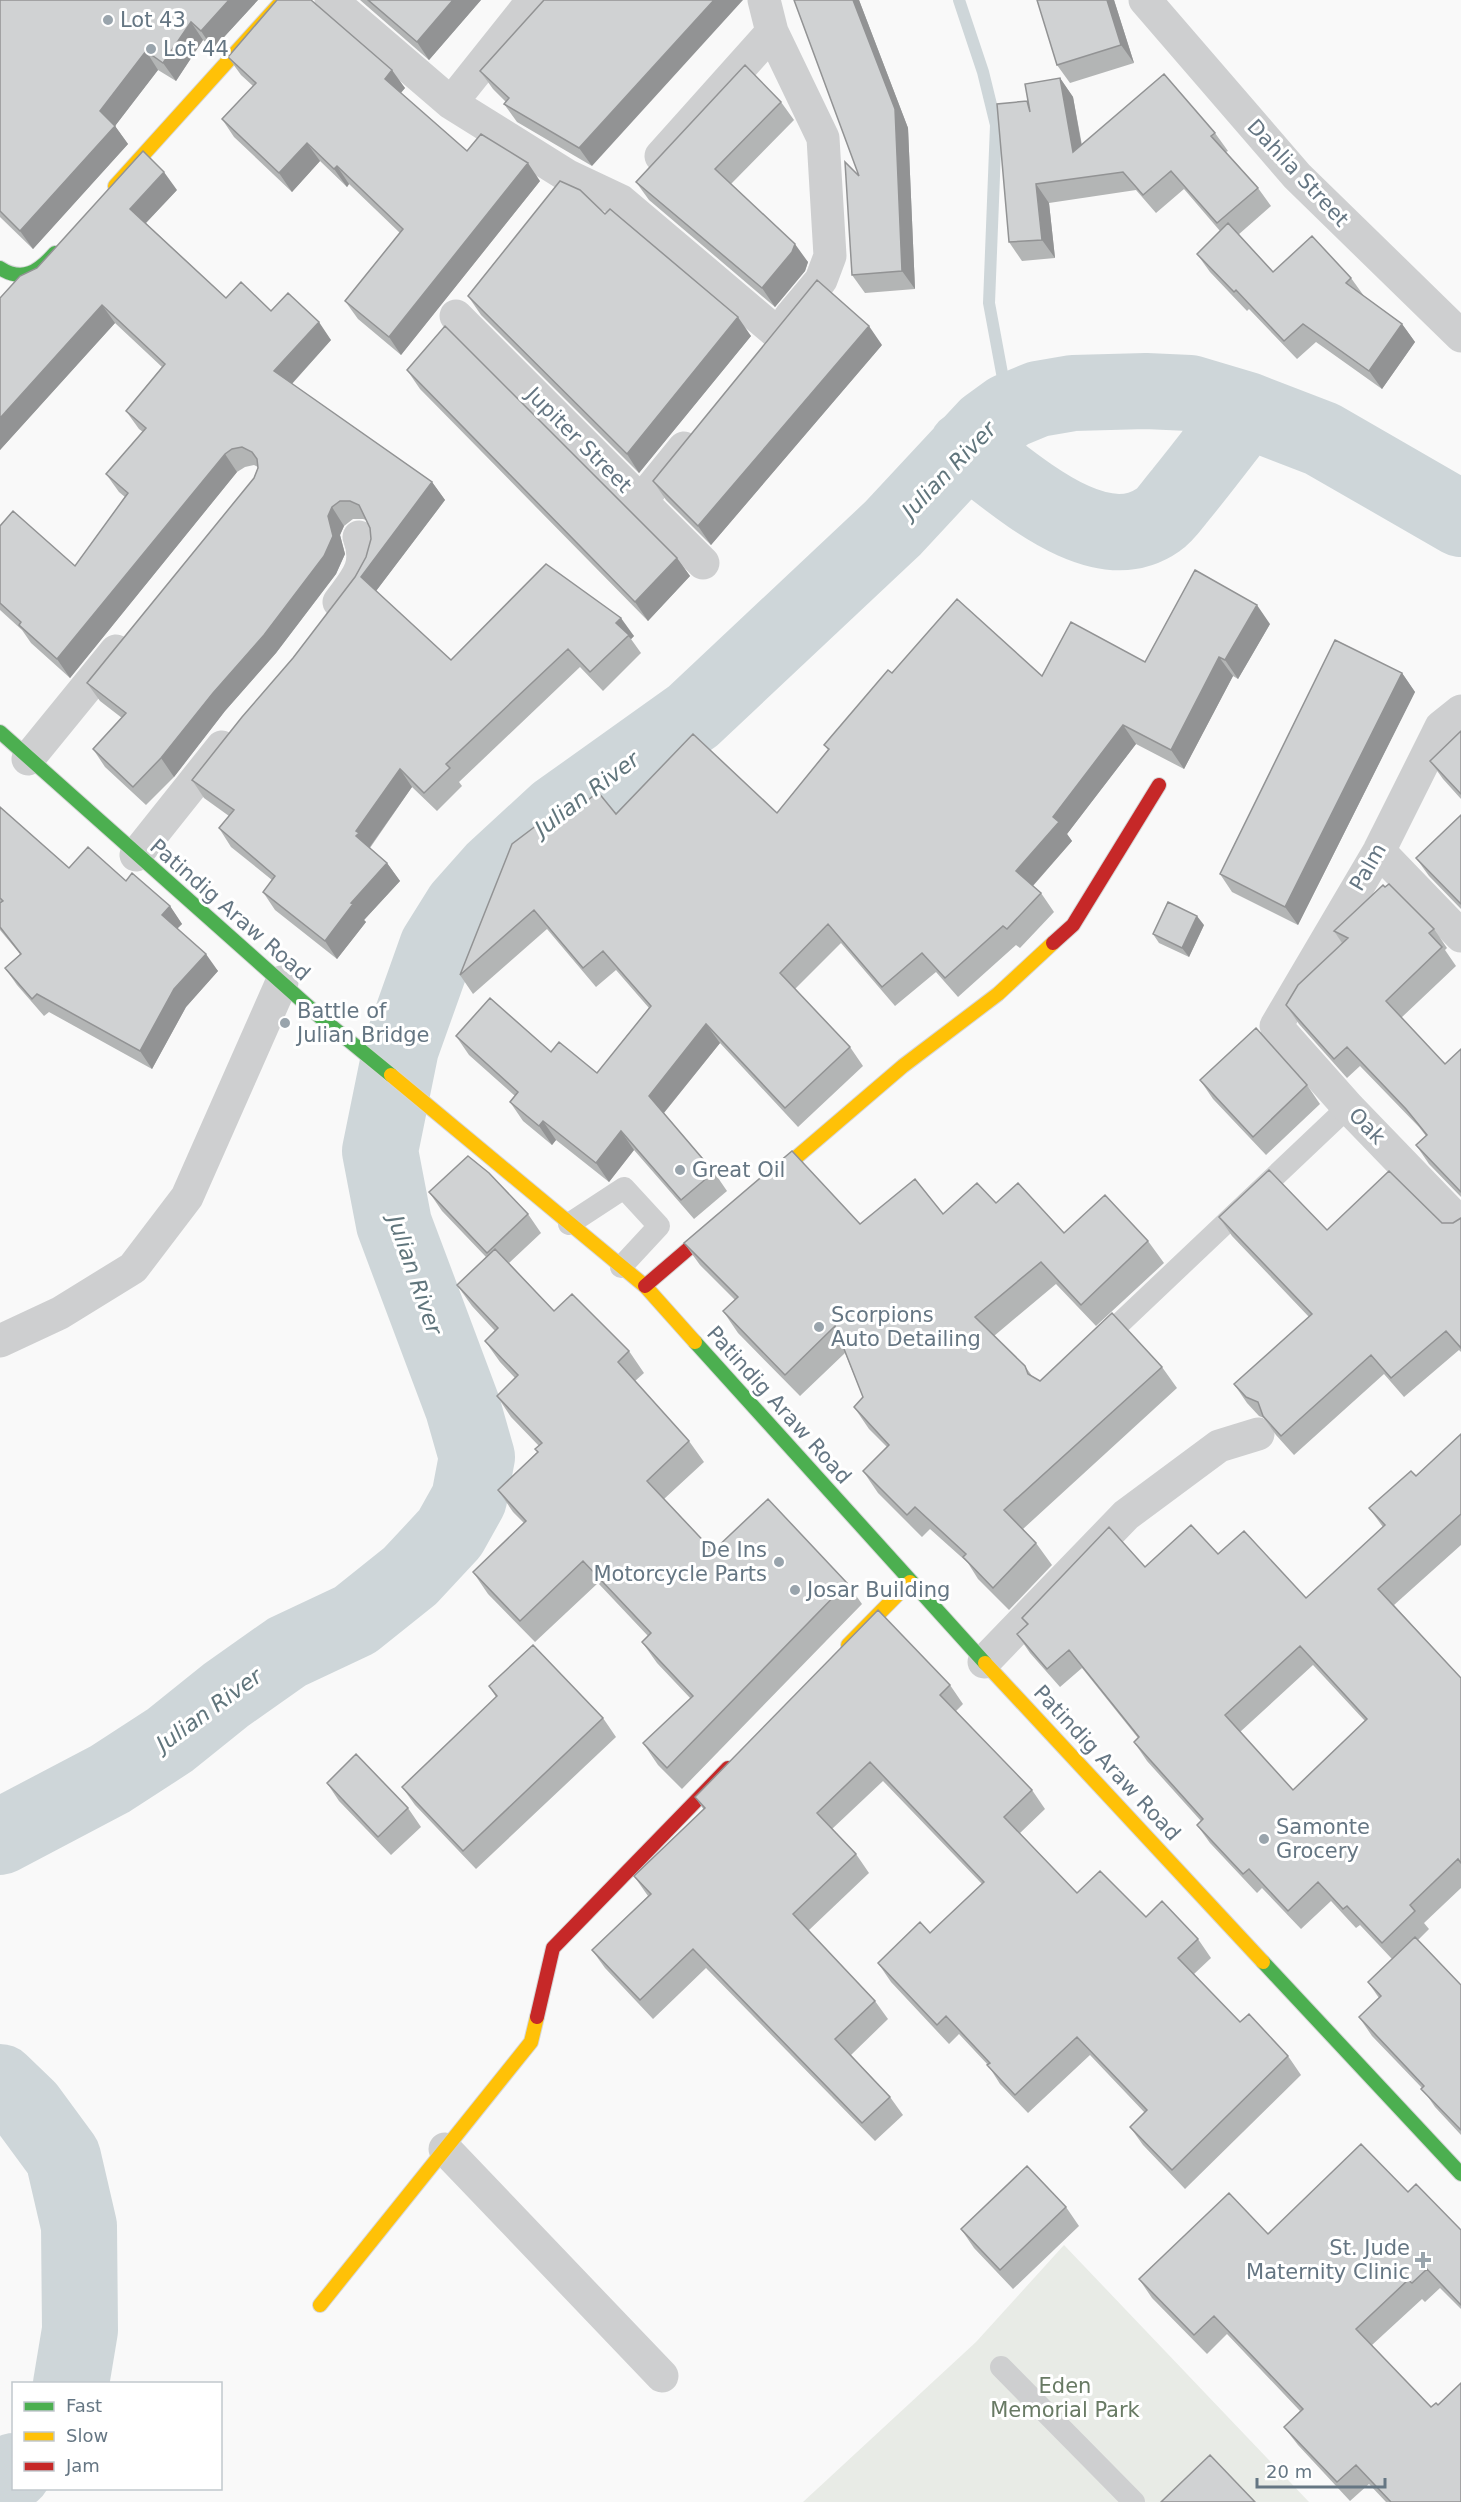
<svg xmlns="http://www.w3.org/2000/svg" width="1461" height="2502" viewBox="0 0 1461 2502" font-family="'DejaVu Sans',sans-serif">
  <rect width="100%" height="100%" fill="#f9f9f9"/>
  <path fill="#e8ebe6" d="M1064,2245L1309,2502H803L976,2342Z"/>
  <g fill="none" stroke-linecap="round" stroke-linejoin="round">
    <path stroke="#ced6d9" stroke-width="12" d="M959,0L983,72L996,125L989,303L1009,411"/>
    <path stroke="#ced6d9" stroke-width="76" d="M966,448C1012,480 1097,563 1158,520C1167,514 1175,501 1182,493C1204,466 1225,438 1247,410
      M0,1837L110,1779L170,1740L226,1695L287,1652L355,1620L410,1576L450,1533L469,1499L477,1457L463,1408L394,1224L380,1151L401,1048L437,947L462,907L494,871L557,813L693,716L893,528L987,427L1009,411L1038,399L1073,393L1146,391L1190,393L1247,410L1322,439L1461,519
      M0,2082L27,2108L63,2157L79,2226L80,2330L71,2384
      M0,2482L14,2471"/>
    <g stroke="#d5d6d7" stroke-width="16">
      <path id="fast" d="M0,268C23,283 39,271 55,253
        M0,732L319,1016L391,1075
        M695,1342L985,1663
        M1263,1962L1461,2174"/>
    </g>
    <g stroke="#d5d6d7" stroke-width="16">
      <path id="slow" d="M115,186L283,0
        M391,1075L645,1286L695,1342
        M764,1185L903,1066L998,994L1053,943
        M848,1645L910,1582
        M985,1663L1263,1962
        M320,2305L531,2042L537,2017"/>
    </g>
    <g stroke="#d5d6d7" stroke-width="16">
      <path id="jam" d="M1053,943L1073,925L1159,785
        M645,1286L722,1220
        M537,2017L553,1948L728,1768"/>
    </g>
    <path stroke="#cecfd0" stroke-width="22" d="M569,1224L624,1188L659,1226L621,1267
      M1099,1343L1348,1107
      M1001,2367L1134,2502"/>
    <path stroke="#cecfd0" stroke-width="33" d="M331,0L451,103L568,176L621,201L777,333
      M764,0L772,32L823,138L830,256L821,280L790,317
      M1145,0L1297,176L1461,336
      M451,103L533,0
      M661,156L772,32
      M456,316L703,563
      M640,502L684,448
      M339,602C356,579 370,566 359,537
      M1461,711L1441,727L1379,851L1276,1026L1348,1107L1461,1224
      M28,759L116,651
      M1379,851L1461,936
      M136,855L222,747
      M0,1341L60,1313L133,1268L187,1197L282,982
      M984,1662L1126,1515L1219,1446L1258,1434
      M445,2149L662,2376"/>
    <use href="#fast" stroke="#4caf50" stroke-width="14"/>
    <use href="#slow" stroke="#ffc107" stroke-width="14"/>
    <use href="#jam" stroke="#c62828" stroke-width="14"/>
  </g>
  <path fill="#b3b5b5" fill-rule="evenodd" d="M0,0H258L213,49L203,40L176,81L158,70L115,126L128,144L33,249L0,217Z
    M360,0H481L429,60Z
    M544,0L592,166L517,122L504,104L506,102L493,89L480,71Z
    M794,0H859L908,128L915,289L865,293L852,275L859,176Z
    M1037,0H1114L1134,63L1070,83L1057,65Z
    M313,2L405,88L401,93L467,151L540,181L401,355L358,319L345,301L400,233L349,184L347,187L320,161L292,192L234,137L222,119L253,86L241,75L228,57Z
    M1060,78L1073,97L1082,145L1215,133L1228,151L1226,152L1258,188L1271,206L1238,235L1273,272L1351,278L1364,296L1402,324L1415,342L1382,389L1316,342L1297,359L1249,309L1247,311L1210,272L1197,254L1220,231L1184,189L1156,213L1136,190L1049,203L1055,258L1022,261L1009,242L1027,101Z
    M781,102L794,120L731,184L808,262L805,271L775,307L649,200L636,182Z
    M177,190L146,223L226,298L271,311L331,340L292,384L432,482L445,500L376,591L451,660L546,564L634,636L631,639L641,653L603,691L580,667L459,782L462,786L437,811L412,787L370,848L387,863L400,881L364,920L366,922L337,959L275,910L263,892L272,880L231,847L219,828L229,816L204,798L192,780L293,658L355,577L366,557L371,539L370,528L366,520L363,519H353L344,526L340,535L345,554L336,574L276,653L225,711L174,777L146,805L105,767L93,749L122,718L100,701L87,683L254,478L258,467L254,465L245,467L237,472L70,678L31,643L22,630L0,610V526L75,566L125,497L119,492L106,474L143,432L139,429L126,411L162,367L115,323L0,450V298L37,268Z
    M605,214L751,336L639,473L481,315L468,296Z
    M882,345L711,545L666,500L653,481Z
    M407,370L677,558L690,576L648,621L420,389Z
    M1270,624L1238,679L1233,676L1184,769L1136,744L1067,834L1072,841L1033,886L1041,893L1054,912L1020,948L1016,945L958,997L936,972L895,1006L841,943L795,989L850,1047L863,1066L798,1127L720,1043L664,1113L714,1172L727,1191L694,1219L634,1150L609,1182L556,1140L552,1145L523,1121L510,1102L515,1096L469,1055L456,1036L551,1052L597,1073L649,1008L616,970L596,987L547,929L473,994L460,975L552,829L616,814L777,813L828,750L824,745L892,673L1042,676L1145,662Z
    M1402,673L1415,692L1298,925L1232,892L1220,874Z
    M1461,731V799L1443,779L1430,761Z
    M0,807L69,868L126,881L170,906L182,924L177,928L218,971L186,1007L152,1069L49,1012L44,1016L17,985L5,968L20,954L0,930Z
    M1461,815V909L1429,876L1416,858Z
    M1204,925L1189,957L1159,943L1153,934Z
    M1434,929L1447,948L1445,950L1456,966L1401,1018L1445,1064L1461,1049V1197L1429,1164L1416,1145L1426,1136L1419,1127L1360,1066L1347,1078L1299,1024L1286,1005L1342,943L1334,931Z
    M1200,1080L1307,1085L1320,1104L1266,1155L1213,1099Z
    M429,1192L528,1214L541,1233L509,1263L554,1311L629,1351L644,1373L635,1381L689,1441L704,1462L664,1499L713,1551L847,1583L862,1604L682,1789L658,1765L643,1743L691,1699L657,1663L642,1642L648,1636L598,1583L535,1642L488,1594L473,1572L524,1523L513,1512L498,1490L537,1452L539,1446L511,1417L497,1396L515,1378L500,1362L485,1341L495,1331L472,1306L457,1285L486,1257L442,1211Z
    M996,1203L1064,1233L1148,1241L1164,1263L1096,1326L1056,1284L994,1336L1025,1366L1032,1376L1040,1381L1162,1367L1177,1388L1023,1529L1036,1543L1052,1565L1009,1610L978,1579L968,1563L930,1529L922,1537L878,1493L863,1471L887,1447L869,1429L854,1407L863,1397L845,1353L800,1396L738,1333L723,1311L735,1300L700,1265L684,1243L860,1224L943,1214Z
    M1219,1217L1327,1230L1442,1223H1453L1461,1218V1352L1459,1350L1404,1397L1384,1374L1294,1455L1276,1435L1264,1418L1259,1416L1247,1403L1234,1384L1309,1317L1232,1236Z
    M1461,1434V1545L1394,1605L1461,1678V1888L1424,1923L1429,1929L1418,1940L1461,1985V2135L1435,2107L1422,2088L1372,2036L1359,2017L1379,1998L1368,1982L1392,1959L1360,1925L1356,1928L1331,1901L1301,1929L1262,1888L1257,1893L1210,1843L1197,1825L1201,1821L1147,1761L1134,1742L1138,1738L1082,1668L1060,1687L1030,1653L1017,1634L1027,1625L1022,1618L1145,1567L1218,1554L1306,1598L1383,1527L1369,1508L1416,1476ZM1313,1665L1365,1721L1293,1790L1240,1732Z
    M950,1685L963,1704L956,1711L1032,1790L1045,1809L1020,1833L1077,1893L1146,1917L1198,1939L1211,1958L1194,1974L1240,2022L1288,2056L1301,2075L1185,2189L1143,2145L1130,2127L1145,2113L1090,2055L1028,2113L1000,2084L988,2065L959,2034L949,2044L891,1982L878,1963L930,1933L982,1884L883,1781L832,1829L856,1854L869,1873L808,1931L875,2001L888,2019L851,2055L890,2097L903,2115L875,2141L706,1968L653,2019L605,1968L592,1950L648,1896L634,1876L704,1810L695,1797Z
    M489,1686L603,1718L616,1737L476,1869L415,1805L402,1787L496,1697Z
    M327,1783L408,1808L421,1827L391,1855L339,1801Z
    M1408,2192L1461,2230V2309L1440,2288L1425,2302L1422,2299L1372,2345L1461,2502H1386L1369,2484L1350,2501L1298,2445L1284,2427L1300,2411L1227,2334L1207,2354L1152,2298L1139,2279L1268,2234Z
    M1066,2207L1079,2226L1013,2289L974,2248L961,2229Z"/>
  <path fill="#929394" d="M229,0H258L213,49L201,31Z
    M453,0H481L429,60L417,42Z
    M714,0H743L592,166L579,148Z
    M853,0H859L908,128L915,289L902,271Z
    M1107,0H1114L1134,63L1121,45Z
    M191,22L203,40L176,81L163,63Z
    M146,51L158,70L115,126L128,144L33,249L20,231L100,111Z
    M392,70L405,88L397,97L385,79Z
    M1060,78L1073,97L1086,171L1073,152Z
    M307,143L320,161L292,192L279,173Z
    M528,163L540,181L401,355L389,337Z
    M337,166L349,184L347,187L334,169Z
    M164,172L177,190L142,227L130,209Z
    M1036,184L1049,203L1055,258L1042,240Z
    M795,244L808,262L805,271L775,307L762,288Z
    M102,305L115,323L0,450V418Z
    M738,317L751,336L639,473L627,454Z
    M319,322L331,340L287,389L274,371Z
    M1402,324L1415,342L1382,389L1369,371Z
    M869,326L882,345L711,545L698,526Z
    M225,454L237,472L70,678L57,659Z
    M432,482L445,500L373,595L361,577Z
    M332,507L344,526L340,535L345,554L336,574L276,653L225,711L174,777L161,758L213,693L328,516Z
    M677,558L690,576L648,621L635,602Z
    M1257,605L1270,624L1238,679L1225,660Z
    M621,618L634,636L631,639L616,623Z
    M1219,657L1233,676L1184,769L1171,750Z
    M1402,673L1415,692L1298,925L1285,907Z
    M1123,725L1136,744L1067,834L1072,841L1029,890L1016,871L1053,817Z
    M400,769L412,787L369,848L356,836V831Z
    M387,863L400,881L364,920L366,922L337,959L325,941L351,903Z
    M170,906L182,924L174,932L162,915Z
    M1197,916L1204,925L1189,957L1182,948Z
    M206,954L218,971L186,1007L152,1069L140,1051L174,989Z
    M706,1024L720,1043L662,1115L649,1096Z
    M543,1121L556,1140L552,1145L539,1126Z
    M621,1131L634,1150L609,1182L596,1163Z"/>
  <path fill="#d0d2d3" stroke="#929394" stroke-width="1.5" fill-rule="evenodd" d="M0,0H229L201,31L191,22L163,63L146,51L100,111L115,126L20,231L0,211Z
    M277,0H311L392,70L385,79L467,151L481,134L528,163L389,337L345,301L403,229L337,166L334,169L307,143L279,173L222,119L256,83L228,57Z
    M368,0H453L417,42Z
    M544,0H714L579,148L504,104L509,98L480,71Z
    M794,0H853L895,109L902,271L852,275L845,162L859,176Z
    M1037,0H1107L1121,45L1057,65Z
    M745,65L781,102L715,169L795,244L792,252L762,288L636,182Z
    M1164,74L1215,133L1211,136L1258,188L1217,223L1171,171L1143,195L1123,172L1036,184L1042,240L1009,242L997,104L1027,101L1030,112L1025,84L1060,78L1073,152Z
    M143,151L164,172L130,209L226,298L241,282L271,311L288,293L319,322L274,371L432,482L361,577L451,660L546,564L621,618L616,623L629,635L590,672L568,649L446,764L450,768L424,793L400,769L356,831L359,833L356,836L387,863L351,903L353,904L325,941L263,892L275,876L219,828L234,810L192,780L242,717L293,658L355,577L366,557L371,539L370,528L359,505L350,501H340L332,507L328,516L333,536L324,556L264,635L213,693L161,758L133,787L93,749L126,713L87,683L254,478L258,468L257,459L252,452L242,447L232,449L225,454L57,659L19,625L21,622L0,603V526L13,511L75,566L128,493L106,474L146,428L126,411L165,364L102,305L0,418V298L20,276L37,268Z
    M560,181L580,190L605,214L610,209L738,317L627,454L468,296Z
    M1228,223L1273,272L1312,236L1351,278L1346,283L1402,324L1369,371L1303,324L1284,341L1236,290L1234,292L1197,254Z
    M817,280L869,326L698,526L653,481Z
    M445,326L677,558L635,602L407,370Z
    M1195,570L1257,605L1225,660L1219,657L1171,750L1123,725L1053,817L1059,822L1016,871L1041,893L1007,929L1003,926L945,978L922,953L882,987L828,924L780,973L850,1047L785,1108L706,1024L649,1096L714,1172L681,1200L621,1131L596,1163L543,1121L539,1126L510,1102L518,1092L456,1036L490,998L551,1052L559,1042L597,1073L651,1006L603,951L583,968L534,910L460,975L512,844L545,819L552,829L598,792L616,814L693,734L777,813L829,749L824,745L888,670L892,673L957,599L1042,676L1071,622L1145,662Z
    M1335,640L1402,673L1285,907L1220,874Z
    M1461,731V794L1430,761Z
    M0,807L69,868L88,847L126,881L132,873L170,906L162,915L206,954L174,989L140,1051L37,994L32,999L5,968L21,954L0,927V903L3,901L0,898Z
    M1461,815V904L1416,858Z
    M1389,884L1434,929L1429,933L1442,947L1386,1001L1445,1064L1461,1049V1192L1416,1145L1427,1135L1406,1109L1347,1047L1334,1059L1286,1005L1298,985L1348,938L1334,931L1383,885L1385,887Z
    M1168,902L1197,916L1182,948L1153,934Z
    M1256,1028L1307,1085L1253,1137L1200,1080Z
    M792,1151L860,1224L915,1179L943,1214L977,1183L996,1203L1018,1183L1064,1233L1105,1195L1148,1241L1081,1305L1041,1262L975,1317L1025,1366L1028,1374L1040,1381L1112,1313L1162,1367L1004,1510L1036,1543L993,1588L963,1557L966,1554L915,1507L907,1515L863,1471L889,1445L854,1407L863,1397L835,1326L785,1375L723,1311L738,1297L684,1243Z
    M468,1156L489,1173L528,1214L487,1253L429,1192Z
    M1269,1170L1327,1230L1389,1171L1442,1223H1453L1461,1218V1348L1446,1331L1391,1378L1371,1355L1281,1436L1263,1416L1258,1402L1246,1397L1234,1384L1312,1314L1219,1217Z
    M495,1249L554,1311L572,1294L629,1351L618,1362L689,1441L647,1481L713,1551L768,1499L847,1583L667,1768L643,1743L693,1696L642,1642L651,1633L583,1561L520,1621L473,1572L526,1521L498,1490L538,1452L535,1449L542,1443L497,1396L518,1375L485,1341L498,1328L457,1285Z
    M1461,1434V1514L1378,1589L1461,1678V1863L1458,1859L1410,1905L1415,1911L1382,1943L1347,1906L1343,1909L1318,1882L1288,1911L1249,1869L1243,1874L1197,1825L1203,1819L1134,1742L1139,1737L1069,1650L1047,1669L1017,1634L1028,1624L1022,1618L1109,1527L1145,1567L1191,1525L1218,1554L1244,1531L1306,1598L1385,1525L1369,1508L1411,1471L1416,1476ZM1300,1646L1367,1719L1293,1790L1225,1715Z
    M878,1610L950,1685L940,1695L1032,1790L1004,1817L1077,1893L1100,1871L1146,1917L1162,1901L1198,1939L1178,1958L1240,2022L1249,2014L1288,2056L1172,2170L1130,2127L1147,2110L1077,2037L1015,2095L987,2065L990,2063L946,2016L937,2025L878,1963L920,1922L930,1933L984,1882L870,1762L817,1813L856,1854L793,1914L875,2001L835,2039L890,2097L862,2123L693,1949L640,2000L592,1950L651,1894L634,1876L705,1808L695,1797Z
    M533,1645L603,1718L463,1851L402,1787L497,1696L489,1686Z
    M356,1754L408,1808L378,1837L327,1783Z
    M1415,1937L1461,1985V2130L1421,2089L1424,2086L1359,2017L1381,1996L1368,1982Z
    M1361,2144L1408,2192L1416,2184L1461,2230V2305L1427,2269L1412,2283L1408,2280L1356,2329L1431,2407L1436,2403L1438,2405L1461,2383V2502H1391L1356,2465L1337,2482L1284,2427L1303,2409L1214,2316L1194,2335L1139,2279L1229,2193L1268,2234Z
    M1027,2166L1066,2207L1000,2270L961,2229Z
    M1210,2455L1255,2502H1161Z"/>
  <g fill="#99a4ac" stroke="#fff" stroke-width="2">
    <circle cx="108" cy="20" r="6"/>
    <circle cx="151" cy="49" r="6"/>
    <circle cx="285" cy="1023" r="6"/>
    <circle cx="680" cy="1170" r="6"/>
    <circle cx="819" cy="1327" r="6"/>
    <circle cx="779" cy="1562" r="6"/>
    <circle cx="795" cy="1590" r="6"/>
    <circle cx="1264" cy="1839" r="6"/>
    <path d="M1420 2251h6v6h6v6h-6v6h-6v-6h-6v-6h6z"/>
  </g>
  <g text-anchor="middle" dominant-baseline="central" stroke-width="6" stroke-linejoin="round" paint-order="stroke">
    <g font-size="21" fill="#657683" stroke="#fff" text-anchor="start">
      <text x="120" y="20">Lot 43</text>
      <text x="163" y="49">Lot 44</text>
      <text x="297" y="1011">Battle of<tspan x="297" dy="24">Julian Bridge</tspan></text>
      <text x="692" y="1170">Great Oil</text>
      <text x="831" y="1315">Scorpions<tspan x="831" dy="24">Auto Detailing</tspan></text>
      <text x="767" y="1550" text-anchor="end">De Ins<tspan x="767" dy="24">Motorcycle Parts</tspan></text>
      <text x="807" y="1590">Josar Building</text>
      <text x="1276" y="1827">Samonte<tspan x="1276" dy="24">Grocery</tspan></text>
      <text x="1410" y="2248" text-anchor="end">St. Jude<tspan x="1410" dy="24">Maternity Clinic</tspan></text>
    </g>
    <g font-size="21" fill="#657683" stroke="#fff">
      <text transform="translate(1298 173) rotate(47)">Dahlia Street</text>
      <text transform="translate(579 440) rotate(45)">Jupiter Street</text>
      <text transform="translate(1368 867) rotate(-60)">Palm</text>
      <text transform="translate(230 910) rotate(41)">Patindig Araw Road</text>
      <text transform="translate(1367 1126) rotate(46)">Oak</text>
      <text transform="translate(779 1405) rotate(48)">Patindig Araw Road</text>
      <text transform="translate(1107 1763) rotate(47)">Patindig Araw Road</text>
    </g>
    <g font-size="21" fill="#687a64" stroke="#fff">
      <text x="1065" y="2386">Eden<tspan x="1065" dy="24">Memorial Park</tspan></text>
    </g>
    <g font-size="22" font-style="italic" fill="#60757c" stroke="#fff">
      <text transform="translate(949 470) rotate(-46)">Julian River</text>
      <text transform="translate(587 794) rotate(-37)">Julian River</text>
      <text transform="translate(415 1275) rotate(71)">Julian River</text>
      <text transform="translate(209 1710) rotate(-36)">Julian River</text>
    </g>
  </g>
  <rect x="12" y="2382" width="210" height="108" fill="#ffffff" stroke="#c1c8cd" stroke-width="1.5"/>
  <rect x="24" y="2402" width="30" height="9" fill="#4caf50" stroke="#c1c8cd" stroke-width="1.5"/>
  <text x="66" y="2412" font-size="18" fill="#657683">Fast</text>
  <rect x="24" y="2432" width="30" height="9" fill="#ffc107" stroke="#c1c8cd" stroke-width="1.5"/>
  <text x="66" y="2442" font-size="18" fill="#657683">Slow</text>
  <rect x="24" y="2462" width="30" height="9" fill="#c62828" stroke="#c1c8cd" stroke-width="1.5"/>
  <text x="66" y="2472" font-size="18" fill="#657683">Jam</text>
  <path d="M1257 2478v9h128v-9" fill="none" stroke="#657683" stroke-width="3"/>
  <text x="1266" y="2478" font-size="18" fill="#657683" stroke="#ffffff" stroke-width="4.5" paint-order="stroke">20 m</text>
</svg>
